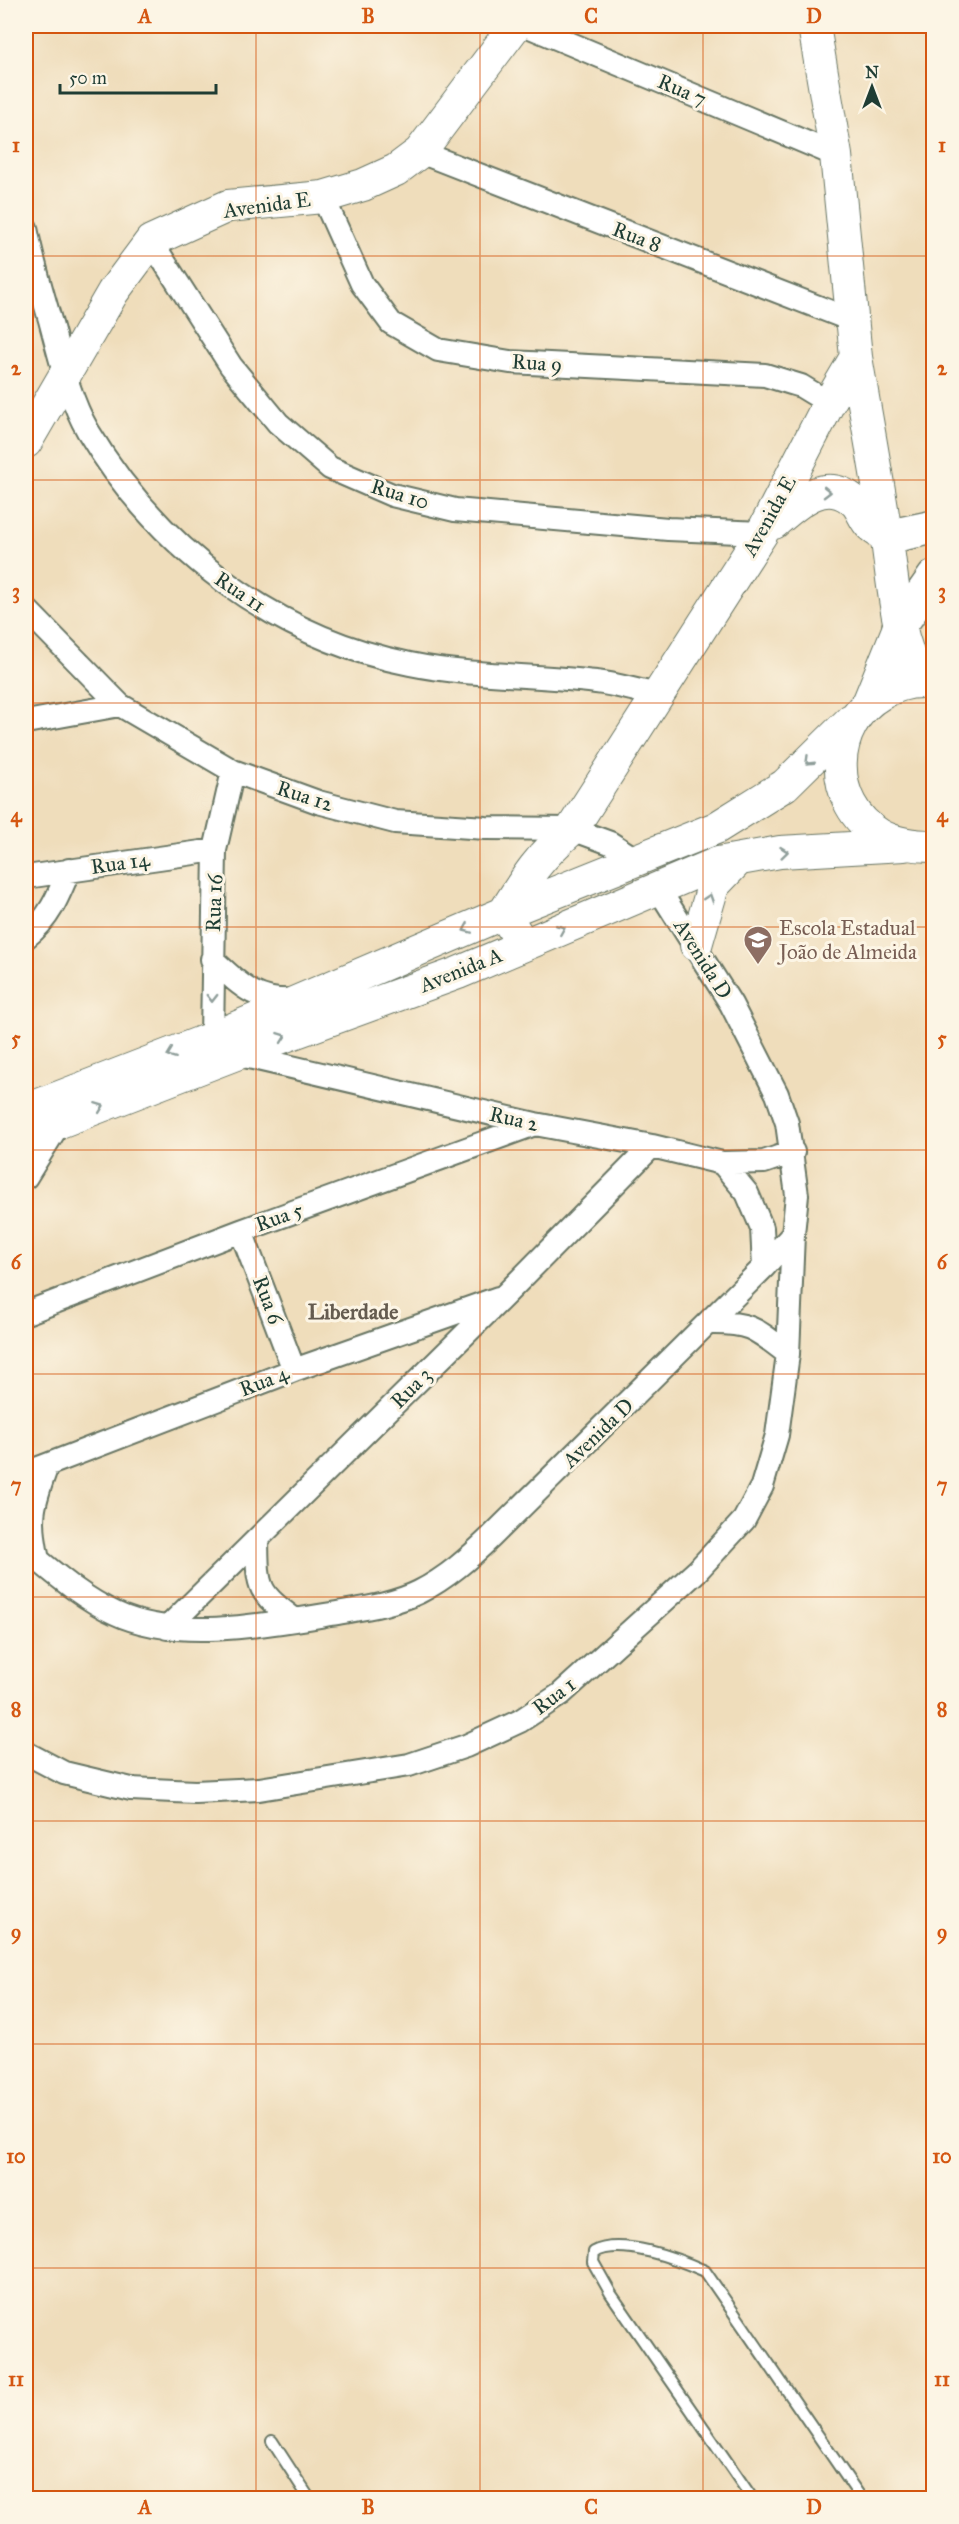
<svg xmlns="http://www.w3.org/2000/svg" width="959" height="2524" viewBox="0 0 959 2524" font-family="'IM FELL Great Primer',serif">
  <rect width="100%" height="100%" fill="#fcf5e5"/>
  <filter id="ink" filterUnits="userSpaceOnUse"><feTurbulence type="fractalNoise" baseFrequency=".0167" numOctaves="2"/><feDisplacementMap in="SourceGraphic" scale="12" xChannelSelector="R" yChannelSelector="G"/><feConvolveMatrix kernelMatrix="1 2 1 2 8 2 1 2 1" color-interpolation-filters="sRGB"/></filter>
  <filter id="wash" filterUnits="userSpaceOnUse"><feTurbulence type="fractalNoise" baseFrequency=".008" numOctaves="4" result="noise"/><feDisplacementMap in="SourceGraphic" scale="24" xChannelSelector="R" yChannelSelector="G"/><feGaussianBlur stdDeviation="1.35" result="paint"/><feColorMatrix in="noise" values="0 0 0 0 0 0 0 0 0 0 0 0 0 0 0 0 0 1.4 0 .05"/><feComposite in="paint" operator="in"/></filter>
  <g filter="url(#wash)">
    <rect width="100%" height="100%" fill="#efddbb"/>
  </g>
  <g filter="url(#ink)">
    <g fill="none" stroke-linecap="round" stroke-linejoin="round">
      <g stroke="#687563" stroke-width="14">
        <path id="lane" d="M272,2441L309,2498
          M752,2498L611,2294L593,2262L594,2252C621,2237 678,2259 705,2271L861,2498"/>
      </g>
      <g stroke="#687563" stroke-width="26">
        <path id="street" d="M528,26L836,155
          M420,152L854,321
          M323,197L362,284L391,323L438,350L510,362L765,375L801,386L829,403
          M26,228C32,259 41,289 50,320C60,357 69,398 88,431C158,549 276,638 410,664C473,677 534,674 596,682C616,684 637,691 658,695
          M151,241L231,366L278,423L330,468L392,495L455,510L668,529L762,533
          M26,609L120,705L233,771L318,802L395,822L486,828L572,829L610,843L635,859
          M26,722L120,705
          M26,877L215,850
          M26,937C49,919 58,897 69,870
          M212,959C240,985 256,1003 296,1000
          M212,1038L215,850L233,771
          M236,1054L535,1124L652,1146L722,1163L764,1162L793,1152
          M722,1163L747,1193L762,1228L764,1267
          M26,1177L60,1122
          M241,1231L294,1370
          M26,1313L241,1231L535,1124
          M710,1323C751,1322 757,1330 788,1354
          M26,1473L294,1370L498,1298
          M257,1540C258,1588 256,1591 295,1620
          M26,1550C53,1572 82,1598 115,1613C176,1642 266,1625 331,1614C359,1609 393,1605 419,1592C447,1578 469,1558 491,1537L764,1267L793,1234L797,1195L787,1123L777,1094L731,1004L658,888
          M38,1560C29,1518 32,1506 47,1466
          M167,1628L505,1295L652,1146
          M26,1753L64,1773L131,1789L195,1792L259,1789L409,1765L466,1746L520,1721L561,1694L697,1571L744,1520L762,1486L777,1435L788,1354L793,1234"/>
      </g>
      <g stroke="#687563" stroke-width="34">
        <path id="secondary" d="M856,357C866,416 877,475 886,534C894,587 895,633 920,681
          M26,442L113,292L151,241L228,206L323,197L363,185L396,170L420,152L515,26
          M774,523C797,503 825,475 855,502C862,509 864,520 871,526C875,530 881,533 886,537
          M934,683C915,680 897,684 881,694C829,724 826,803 880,835C896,844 915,846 934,846
          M869,701L899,627
          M523,945L504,913C527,876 538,858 572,829L762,533L829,403L856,357L836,155L814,26
          M696,945L713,886L738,860
          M26,1110L212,1038L504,913L716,828L785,785L851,720
          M26,1135L236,1054L458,973L718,863L780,852L904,845"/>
      </g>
      <g stroke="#687563" stroke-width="36">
        <path id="highway" d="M886,537L934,527
          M899,627L934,577"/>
      </g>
      <use href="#lane" stroke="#fff" stroke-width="10"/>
      <use href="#street" stroke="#fff" stroke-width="22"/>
      <use href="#secondary" stroke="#fff" stroke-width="32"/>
      <use href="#highway" stroke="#fff" stroke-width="33"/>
    </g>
    <defs><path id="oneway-chevron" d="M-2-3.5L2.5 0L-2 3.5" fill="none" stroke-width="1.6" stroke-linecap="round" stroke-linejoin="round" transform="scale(1.5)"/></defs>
    <g stroke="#8f9e9a">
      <use href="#oneway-chevron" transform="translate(827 492) rotate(1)"/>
      <use href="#oneway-chevron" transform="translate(809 761) rotate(136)"/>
      <use href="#oneway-chevron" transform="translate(784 852) rotate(-6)"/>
      <use href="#oneway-chevron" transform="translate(709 898) rotate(-72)"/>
      <use href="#oneway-chevron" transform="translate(467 929) rotate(157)"/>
      <use href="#oneway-chevron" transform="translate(561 929) rotate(-23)"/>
      <use href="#oneway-chevron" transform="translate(212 998) rotate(90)"/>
      <use href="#oneway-chevron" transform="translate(282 1037) rotate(-20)"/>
      <use href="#oneway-chevron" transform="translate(171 1054) rotate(159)"/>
      <use href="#oneway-chevron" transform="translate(100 1107) rotate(-21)"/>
    </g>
  </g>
  <path fill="none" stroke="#d45610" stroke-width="1.5" stroke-opacity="0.55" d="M256,26V2498M480,26V2498M703,26V2498M26,256H934M26,480H934M26,703H934M26,927H934M26,1150H934M26,1374H934M26,1597H934M26,1821H934M26,2044H934M26,2268H934"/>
  <defs>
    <g id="school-pin" transform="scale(1.5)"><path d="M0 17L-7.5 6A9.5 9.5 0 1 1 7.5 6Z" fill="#8d6e63" stroke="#fcf5e5"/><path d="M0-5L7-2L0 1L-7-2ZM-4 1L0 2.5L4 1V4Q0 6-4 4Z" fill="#fff"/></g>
  </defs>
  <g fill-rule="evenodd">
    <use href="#school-pin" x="758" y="940"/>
  </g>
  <g text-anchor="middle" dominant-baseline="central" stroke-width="6" stroke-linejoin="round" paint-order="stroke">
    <g font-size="21" fill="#1f3d34" stroke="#fcf5e5">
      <text transform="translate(682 90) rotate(23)">Rua 7</text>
      <text transform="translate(267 205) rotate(-8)">Avenida E</text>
      <text transform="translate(637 237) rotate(21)">Rua 8</text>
      <text transform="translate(537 363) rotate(4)">Rua 9</text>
      <text transform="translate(400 494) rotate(17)">Rua 10</text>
      <text transform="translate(769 516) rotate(-61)">Avenida E</text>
      <text transform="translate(240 592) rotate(34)">Rua 11</text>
      <text transform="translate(305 796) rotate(18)">Rua 12</text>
      <text transform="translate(120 863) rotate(-8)">Rua 14</text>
      <text transform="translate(214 903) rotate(-88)">Rua 16</text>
      <text transform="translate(703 959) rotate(58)">Avenida D</text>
      <text transform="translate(461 970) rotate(-22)">Avenida A</text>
      <text transform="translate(514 1119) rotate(13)">Rua 2</text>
      <text transform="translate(279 1217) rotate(-20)">Rua 5</text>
      <text transform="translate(268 1300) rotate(69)">Rua 6</text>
      <text transform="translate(264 1381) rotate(-21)">Rua 4</text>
      <text transform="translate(411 1388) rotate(-45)">Rua 3</text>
      <text transform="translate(598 1433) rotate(-44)">Avenida D</text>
      <text transform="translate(554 1696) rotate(-37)">Rua 1</text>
    </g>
    <g font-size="21" fill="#785e54" stroke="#fcf5e5" text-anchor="start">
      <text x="779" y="928">Escola Estadual<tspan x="779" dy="24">João de Almeida</tspan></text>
    </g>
    <g font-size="22" font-weight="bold" fill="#655c50" stroke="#fcf5e5">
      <text x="353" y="1311">Liberdade</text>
    </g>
  </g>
  <rect width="959" height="2524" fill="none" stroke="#fcf5e5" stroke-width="66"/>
  <g transform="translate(872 87)" stroke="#fcf5e5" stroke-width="4.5" paint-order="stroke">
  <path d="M0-4.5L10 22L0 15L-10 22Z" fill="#1f3d34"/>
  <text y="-9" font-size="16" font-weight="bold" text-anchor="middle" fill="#1f3d34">N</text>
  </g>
  <path d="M60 84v9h156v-9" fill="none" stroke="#1f3d34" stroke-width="3"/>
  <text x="69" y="84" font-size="18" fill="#1f3d34" stroke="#fcf5e5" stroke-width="4.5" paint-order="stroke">50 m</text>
  <rect x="33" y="33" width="893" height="2458" fill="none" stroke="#d45610" stroke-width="2"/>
  <g font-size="20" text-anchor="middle" font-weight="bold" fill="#d45610">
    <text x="145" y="23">A</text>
    <text x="368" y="23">B</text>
    <text x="591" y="23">C</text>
    <text x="814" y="23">D</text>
    <text x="16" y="152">1</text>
    <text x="942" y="152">1</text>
    <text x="16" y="375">2</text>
    <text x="942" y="375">2</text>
    <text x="16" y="598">3</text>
    <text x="942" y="598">3</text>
    <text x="16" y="822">4</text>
    <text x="942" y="822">4</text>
    <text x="16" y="1045">5</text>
    <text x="942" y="1045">5</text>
    <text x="16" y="1269">6</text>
    <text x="942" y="1269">6</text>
    <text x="16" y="1492">7</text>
    <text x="942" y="1492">7</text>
    <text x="16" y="1716">8</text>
    <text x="942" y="1716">8</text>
    <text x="16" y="1939">9</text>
    <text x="942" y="1939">9</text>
    <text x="16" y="2163">10</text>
    <text x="942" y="2163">10</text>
    <text x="16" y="2386">11</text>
    <text x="942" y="2386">11</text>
    <text x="145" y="2514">A</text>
    <text x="368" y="2514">B</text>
    <text x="591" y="2514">C</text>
    <text x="814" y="2514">D</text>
  </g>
</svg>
